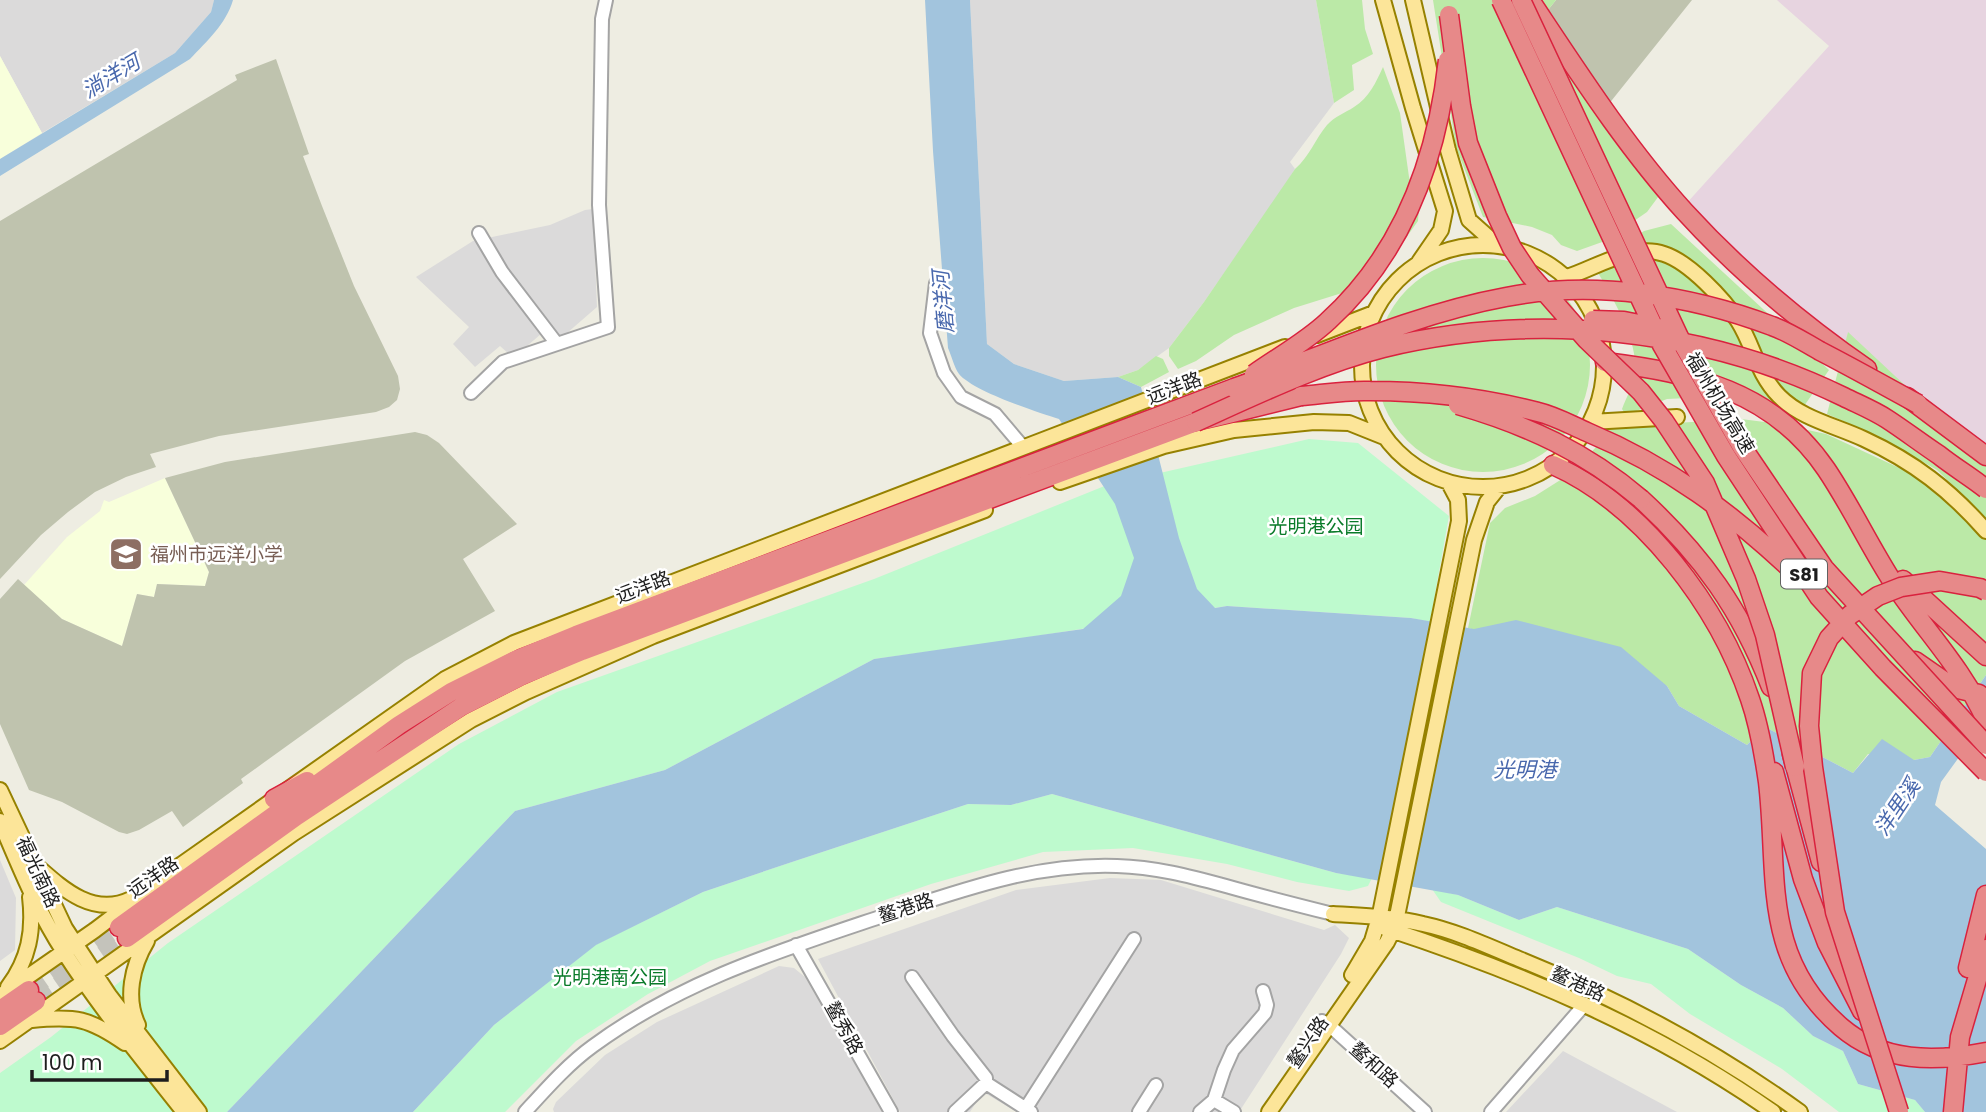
<svg xmlns="http://www.w3.org/2000/svg" width="1986" height="1112" viewBox="0 0 1986 1112" font-family="Poppins,'Noto Sans SC',sans-serif">
  <rect width="100%" height="100%" fill="#eeede2"/>
  <path fill="#dbdada" d="M0,0H214L211,12L175,53L42,133L0,56Z
    M970,0H1316L1334,103L1290,162L1295,169L1282,190L1204,302L1169,348L1138,370L1118,377L1064,381L1014,364L987,344Z
    M593,209L597,307L559,340L548,328L527,346L509,354L500,346L475,367L453,344L469,327L416,277L473,241L550,225L585,210Z
    M0,860L16,898L15,950L0,961Z
    M1110,878L1161,880L1324,930L1335,925L1349,938L1341,954L1239,1112H1017L983,1092L970,1112H900L818,959L1016,890Z
    M779,966L794,968L805,977L882,1112H554L553,1109L556,1102L605,1055L657,1022Z
    M1563,1051L1677,1112H1506Z"/>
  <path fill="#e7d4e0" d="M1777,0H1986V461L1848,333L1845,349L1771,290L1685,205L1829,46Z"/>
  <path fill="#f8ffdb" d="M0,56L42,133L0,159Z
    M165,478L209,572L205,586L157,584L154,597L137,594L122,646L62,619L24,585L67,537L100,511L104,500L109,502Z"/>
  <path fill="#bfc3ae" d="M1556,0H1692L1608,105L1548,10Z
    M276,59L309,154L303,156L322,206L354,286L398,376L400,389L397,400L389,407L376,412L219,436L150,454L156,467L126,477L95,492L68,512L41,535L0,579V221L237,80L235,75Z
    M415,432L427,435L439,443L517,524L463,559L495,611L405,661L241,779L243,783L183,827L172,811L139,830L127,834L119,832L62,802L29,790L0,724V599L18,579L62,619L122,646L137,594L154,597L157,584L205,586L209,572L165,478L225,462Z"/>
  <path fill="#bbe9a7" d="M1316,0H1362L1365,29L1373,54L1352,65L1354,90L1334,103Z
    M1433,0H1556L1548,10L1561,31L1667,185L1647,212L1605,241L1577,251L1561,245L1552,235L1532,227L1483,217L1456,147Z
    M1383,67L1400,113L1409,177L1419,208L1418,221L1398,249L1342,293L1294,308L1234,335L1196,361L1178,369L1169,356V348L1204,302L1295,169C1310,156 1315,139 1327,125C1335,116 1345,113 1354,107C1369,98 1376,82 1383,67Z
    M1671,224L1829,370L1802,409L1792,405L1730,396L1667,399L1626,415L1622,409C1626,398 1634,384 1635,373C1639,340 1610,293 1594,266L1644,231Z
    M1376 365a107 107 0 1 1 214 0a107 107 0 1 1-214 0Z
    M1848,332L1986,461V518L1937,470L1878,436L1827,414Z
    M1156,356L1163,359L1169,372L1141,387L1118,377L1138,370Z
    M1741,419L1780,424L1826,434L1921,478L1975,523L1986,538V675L1930,757L1914,760L1868,754L1853,773L1765,727L1747,745L1679,706L1667,686L1468,628L1490,523L1505,508L1535,496L1573,472L1596,447L1610,427Z"/>
  <path fill="#beface" d="M1309,439L1358,443L1449,516L1430,622L1411,618L1227,606L985,644L874,659L665,770L515,811L227,1112H0V1073L51,1037L168,943L459,744L557,692L874,579L1107,485Z
    M1052,794L1336,873L1372,878L1368,886L1349,891L1297,882L1227,864L1133,848L1043,852L931,884L710,961L648,994L576,1041L505,1112H413L494,1025L595,945L703,892L795,861L968,804L1011,805Z
    M1432,889L1458,895L1519,920L1557,907L1688,949L1741,985L1783,1008L1813,1036L1843,1051L1858,1084L1915,1100L1925,1112H1839L1782,1069L1690,1014L1651,984L1617,976L1579,958L1441,902Z"/>
  <path fill="#a2c4dd" d="M214,0H233C226,24 207,41 190,59L0,176V159L175,53L211,12Z
    M925,0H970L987,344L1014,364L1064,381L1118,377L1141,387L1179,538L1197,589L1215,608L1227,606L1411,618L1474,629L1516,620L1621,647L1667,686L1679,706L1747,745L1765,727L1853,773L1882,739L1914,760L1930,757L1986,675V720L1941,782L1935,805L1986,849V1112H1925L1915,1100L1858,1084L1843,1051L1813,1036L1783,1008L1741,985L1688,949L1557,907L1519,920L1458,895L1336,873L1052,794L1011,805L968,804L795,861L703,892L596,945L494,1025L413,1112H227L515,811L665,770L874,659L1083,629L1121,596L1134,558L1115,504L1059,419C1036,412 973,391 959,374C954,367 952,357 948,348L933,151Z"/>
  <g fill="none" stroke-linecap="round" stroke-linejoin="round">
    <path stroke="#c4c3bb" stroke-width="18" stroke-dasharray="18 9" stroke-linecap="butt" d="M29,990L119,927
      M36,1001L127,938"/>
    <g stroke="#a4a4a4" stroke-width="16">
      <path id="minor" d="M479,233L502,272L557,344
        M936,283L930,333L944,373L961,397L995,414L1023,447
        M471,393L503,362L608,327L599,205L602,19L606,0
        M796,945L891,1112
        M912,977L953,1036L986,1078V1083L1031,1112
        M1322,1021L1329,1025L1425,1112
        M1214,1100L1234,1112
        M1026,1108L1134,939
        M525,1112C546,1089 568,1064 593,1046C683,980 782,950 886,915C962,890 1036,863 1117,866C1155,867 1189,876 1226,886C1261,896 1297,905 1333,914
        M955,1112L986,1083
        M1139,1112L1156,1085
        M1200,1112L1214,1100L1224,1070L1233,1050L1265,1013L1267,1005L1263,991
        M1491,1112L1585,1004"/>
    </g>
    <g stroke="#968100" stroke-width="18">
      <path id="major" d="M1383,0L1413,108L1445,211L1441,230L1419,262
        M1413,0L1448,150L1469,220L1497,245
        M1362 366a121 121 0 1 1 242 0a121 121 0 1 1-242 0Z
        M1567,277C1596,268 1632,243 1664,254C1689,262 1724,299 1738,321C1754,346 1756,372 1779,396C1802,419 1834,425 1864,439C1914,462 1950,490 1986,531
        M1317,335L1374,313
        M1591,422L1677,417
        M1060,482L1164,446L1234,430L1314,422L1349,423L1384,437
        M0,790L65,928L109,995L199,1112
        M0,821C19,865 37,911 64,952C100,1008 143,1060 184,1112
        M38,867C64,890 94,917 131,899
        M1333,914C1363,916 1394,917 1423,924C1456,931 1488,946 1519,959C1618,999 1713,1049 1800,1112
        M1385,928C1522,973 1655,1029 1773,1112
        M1352,975L1372,941L1380,914L1459,521L1458,500L1449,483
        M8,987C29,959 34,931 30,897
        M0,996L95,930L182,864L445,679L514,643L1285,347
        M32,1020C76,1016 89,1018 125,1043
        M138,1025C125,998 132,966 147,941
        M0,1041L294,833L471,720L526,692L653,636L985,510
        M1269,1112L1387,942L1395,926L1474,540L1487,502L1499,487"/>
    </g>
    <g stroke="#d9223e" stroke-width="21">
      <path id="highway" d="M1530,0C1578,72 1626,147 1685,212C1738,270 1802,324 1867,369
        M1605,362C1693,373 1773,391 1826,469C1851,506 1870,547 1894,584C1926,632 1961,666 1986,720
        M1907,397L1986,456
        M1553,465C1643,505 1719,607 1750,699C1759,725 1764,754 1768,782C1779,875 1760,957 1841,1027C1883,1063 1935,1062 1986,1052
        M1641,499C1702,555 1741,610 1771,687
        M1903,580L1986,656
        M1915,661L1954,688L1979,694
        M1792,754L1821,862
        M1774,772L1803,879L1827,943L1862,1011
        M274,799L307,781
        M119,927L399,725L451,692L515,660L576,635L1234,388
        M127,938L297,816L461,707L522,676L582,651L1196,422L1301,396
        M1968,968L1986,895
        M0,1010L29,990
        M0,1026L36,1001
        M1953,1112L1960,1037L1986,949"/>
    </g>
    <use href="#minor" stroke="#fff" stroke-width="12"/>
    <use href="#major" stroke="#fce599" stroke-width="14"/>
    <use href="#highway" stroke="#e78989" stroke-width="18"/>
    <g stroke="#d9223e" stroke-width="21" stroke-linecap="butt">
      <path id="highway-bridge" d="M1501,0L1662,345L1726,456L1819,597L1883,668L1986,772
        M1521,0L1679,337L1742,447L1824,568L1986,745
        M1449,15L1461,106L1468,143L1497,216L1512,248L1530,275L1587,340L1641,392L1664,421L1705,483L1746,579L1765,635L1795,767
        M1593,320L1624,321L1659,328
        M1254,374C1278,357 1307,341 1328,321C1404,252 1437,159 1448,60
        M1234,388C1323,356 1413,314 1506,297C1594,280 1690,295 1772,326C1789,332 1804,342 1820,351C1853,368 1885,386 1918,404
        M1301,396C1324,394 1347,390 1370,391C1426,391 1484,398 1538,412C1555,416 1571,425 1587,432C1668,466 1732,513 1796,574
        M1458,405C1527,425 1586,452 1641,499
        M1196,422C1256,395 1320,364 1383,348C1536,311 1703,328 1844,397C1858,404 1873,410 1887,419C1904,430 1921,443 1939,455C1954,467 1971,477 1986,489
        M1899,1112L1835,912L1813,767L1809,726L1812,673L1829,638L1850,615L1878,596L1901,587L1940,581L1980,588L1986,591"/>
    </g>
    <use href="#highway-bridge" stroke="#e78989" stroke-width="18"/>
  </g>
  <defs>
    <g id="school-square" transform="scale(1.75)"><rect x="-9" y="-9" width="18" height="18" rx="4" fill="#8d6e63" stroke="#fff"/><path d="M0-5L7-2L0 1L-7-2ZM-4 1L0 2.5L4 1V4Q0 6-4 4Z" fill="#fff"/></g>
  </defs>
  <g fill-rule="evenodd">
    <use href="#school-square" x="126" y="554"/>
  </g>
  <g text-anchor="middle" dominant-baseline="central" stroke-width="5" stroke-linejoin="round" paint-order="stroke">
    <rect fill="#fff" stroke="#616161" stroke-width="2" x="1781" y="559.5" width="46" height="29" rx="5"/>
    <g font-size="18" font-weight="bold" fill="#1d1d1d">
      <text x="1804" y="574">S81</text>
    </g>
    <g font-size="19" fill="#1d1d1d" stroke="#fff">
      <text transform="translate(1174 388) rotate(-21)">远洋路</text>
      <text transform="translate(1720 403) rotate(59)">福州机场高速</text>
      <text transform="translate(643 587) rotate(-21)">远洋路</text>
      <text transform="translate(38 872) rotate(65)">福光南路</text>
      <text transform="translate(153 877) rotate(-35)">远洋路</text>
      <text transform="translate(906 908) rotate(-18)">鳌港路</text>
      <text transform="translate(1578 984) rotate(24)">鳌港路</text>
      <text transform="translate(844 1028) rotate(61)">鳌秀路</text>
      <text transform="translate(1308 1042) rotate(-56)">鳌兴路</text>
      <text transform="translate(1374 1065) rotate(42)">鳌和路</text>
    </g>
    <g font-size="19" fill="#0a7b2a" stroke="#fff">
      <text x="1316" y="526">光明港公园</text>
      <text x="610" y="977">光明港南公园</text>
    </g>
    <g font-size="19" fill="#785e54" stroke="#fff" text-anchor="start">
      <text x="150" y="554">福州市远洋小学</text>
    </g>
    <g font-size="21" font-style="italic" fill="#4968ad" stroke="#fff">
      <text transform="translate(111 76) rotate(-31)">淌洋河</text>
      <text transform="translate(943 302) rotate(-95)">磨洋河</text>
      <text x="1525" y="769">光明港</text>
      <text transform="translate(1897 807) rotate(-56)">洋里溪</text>
    </g>
  </g>
  <path d="M32 1070v10h135v-10" fill="none" stroke="#1d1d1d" stroke-width="3.5"/>
  <text x="42" y="1070" font-size="21" fill="#1d1d1d" stroke="#ffffff" stroke-width="5" paint-order="stroke">100 m</text>
</svg>
